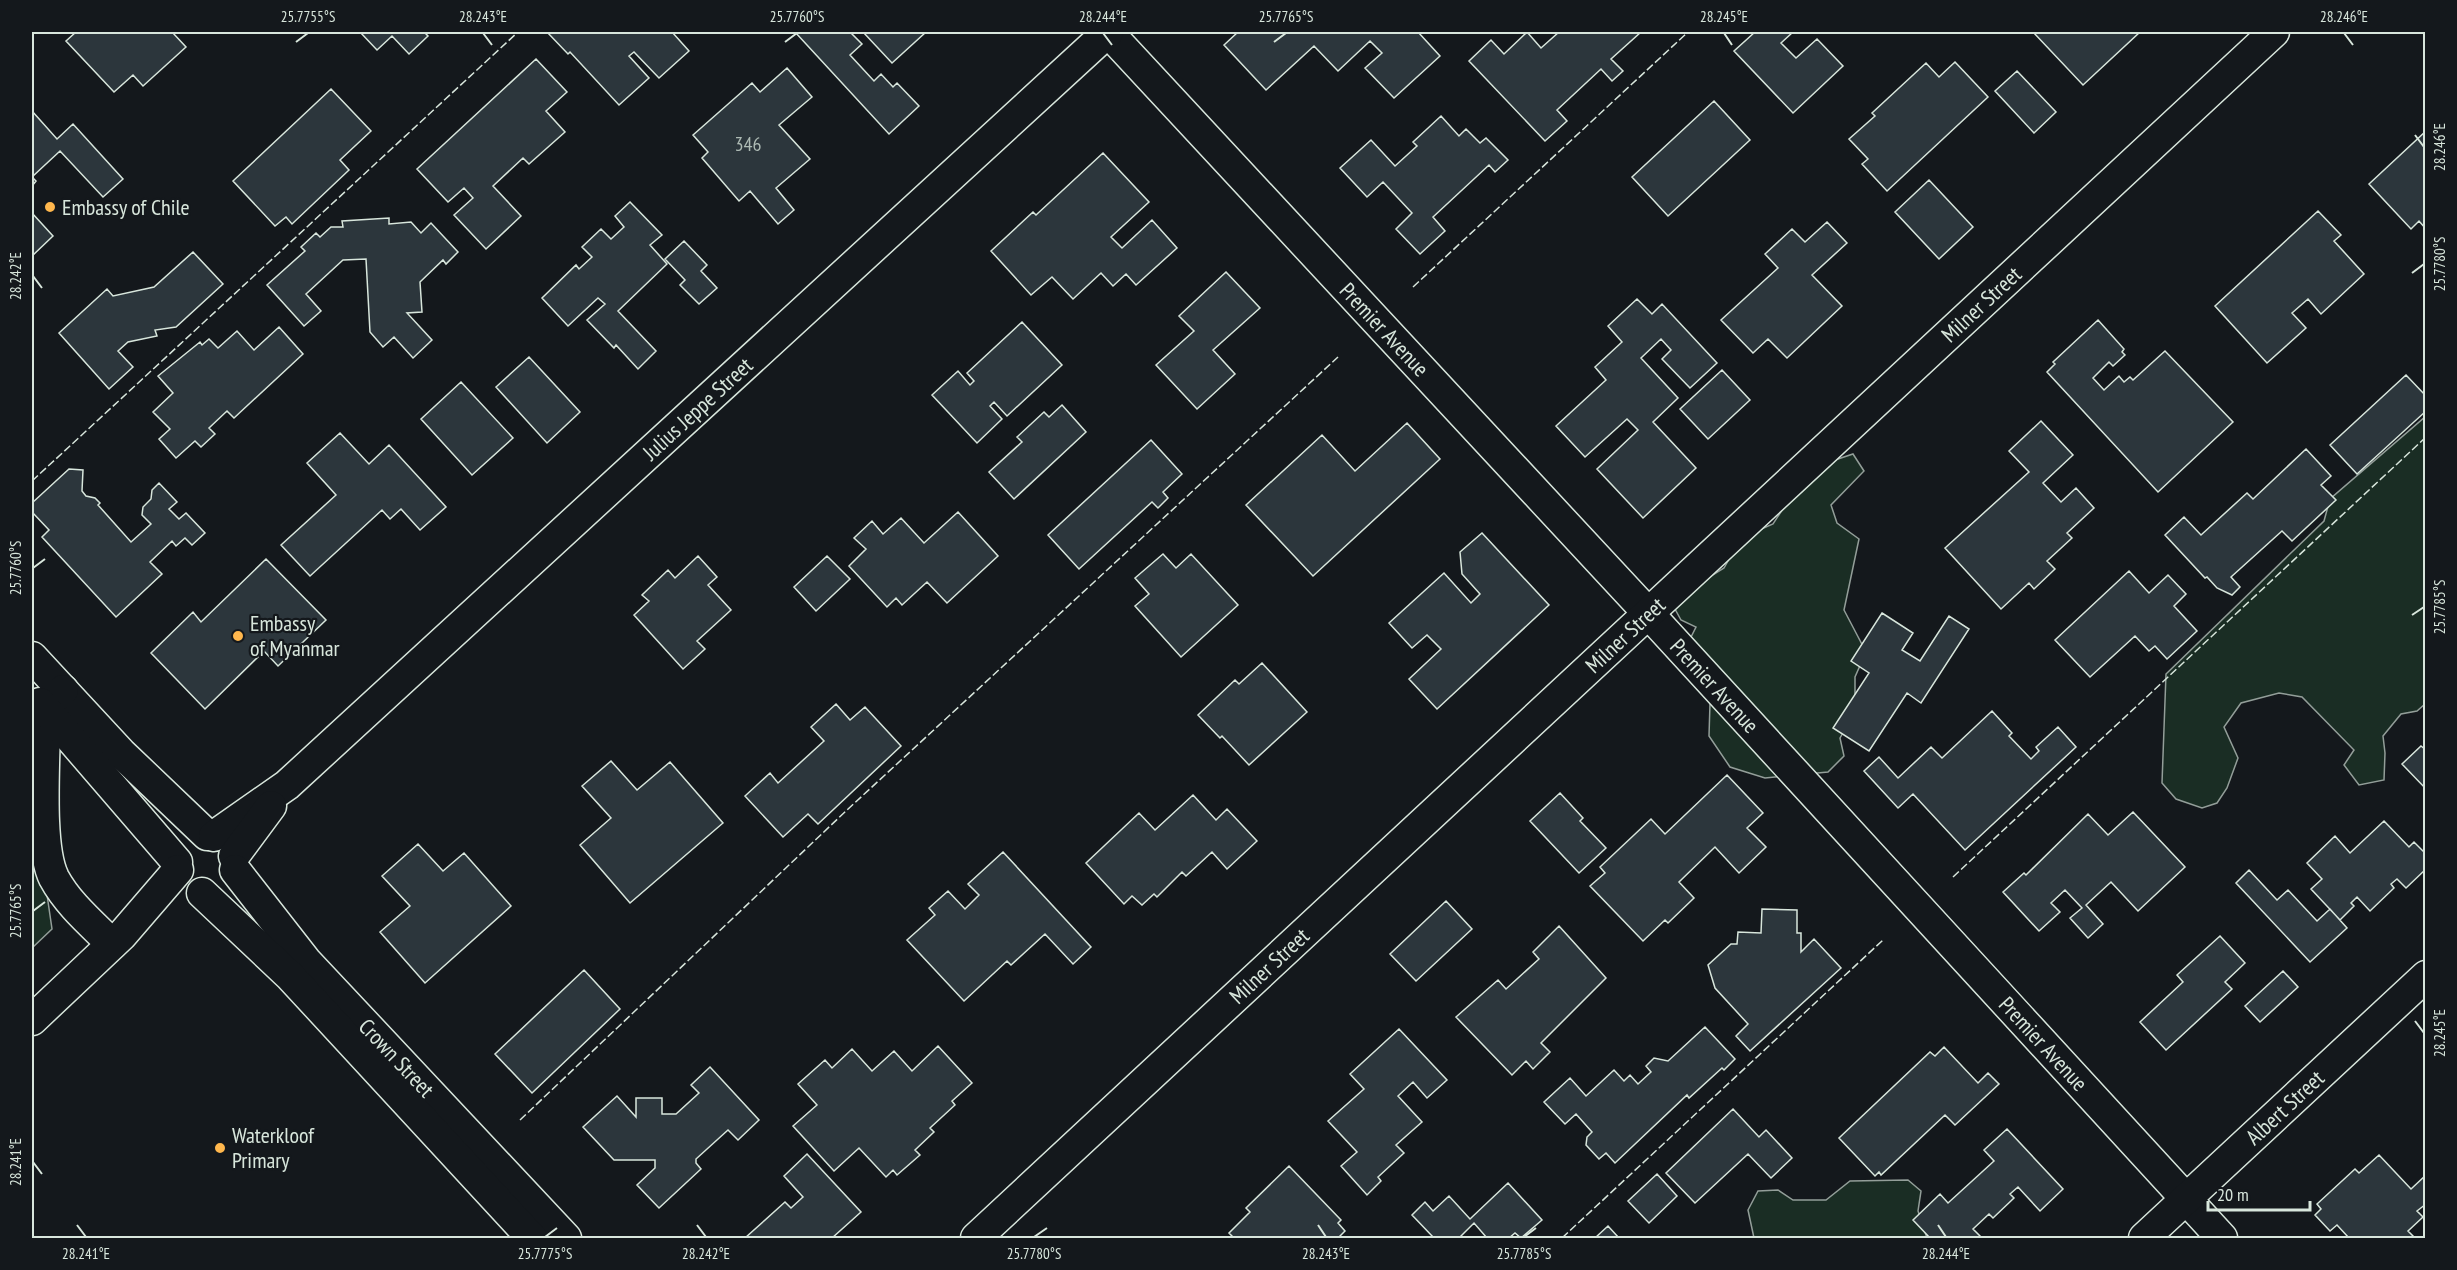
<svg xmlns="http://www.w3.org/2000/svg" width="2457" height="1270" viewBox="0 0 2457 1270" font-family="'PT Sans Narrow',sans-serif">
  <rect width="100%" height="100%" fill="#14181c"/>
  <path fill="#1a2d24" stroke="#939e99" stroke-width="1.5" d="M2425,417V704L2417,711L2401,714L2383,736L2385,753L2384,780L2359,785L2344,765L2354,750L2302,697L2279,693L2241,703L2224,727L2238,758L2227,788L2217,803L2202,808L2176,799L2162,783L2166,674L2324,521L2330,499Z
    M1853,454L1864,471L1831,505L1837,523L1859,539L1844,610L1866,652L1855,677V712L1840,738L1844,756L1828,772L1765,778L1730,767L1709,736L1711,671L1686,647L1696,627L1681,620L1675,609L1687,591L1724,568L1741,538L1773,524L1801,481L1826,463Z
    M32,792L52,929L32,948Z
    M1908,1180L1921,1191L1918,1211L1927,1238H1754L1748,1210L1758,1191L1778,1190L1793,1200H1826L1850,1181Z"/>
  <path fill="#2c363c" stroke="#d8e6dc" stroke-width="1.5" d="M76,32H172L186,47L143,86L133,75L114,92L66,41Z
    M360,32H424L428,36L409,54L392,36L377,50Z
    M547,32H672L689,51L659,78L634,52L629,56L649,78L619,105L570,52L568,54Z
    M795,32H850L862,44L850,55L874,81L881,74L893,87L897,83L919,106L889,134Z
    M863,32H926L892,63Z
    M1238,32H1418L1440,56L1394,98L1365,68L1382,53L1370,41L1338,71L1314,46L1266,90L1224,45Z
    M1527,32L1541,48L1559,32H1641L1611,59L1623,71L1612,81L1601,69L1557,110L1567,121L1545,141L1469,61L1491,40L1504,54Z
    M1755,32H1793L1781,43L1796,58L1817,39L1843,66L1793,113L1734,51Z
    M2033,32H2140L2083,85Z
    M536,59L567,92L546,111L565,132L529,164L523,158L493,186L521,216L486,249L454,215L473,198L464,188L448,202L417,169Z
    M1955,62L1988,97L1887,191L1862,164L1868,159L1849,139L1875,116L1872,113L1926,63L1939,77Z
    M787,68L812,97L779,125L810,159L776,188L794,210L778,224L750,191L739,201L702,158L708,152L693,135L752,83L760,92Z
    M2017,71L2056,112L2034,133L1995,91Z
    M331,89L371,131L340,160L349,170L292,224L286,217L275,226L233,181Z
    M1714,101L1750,140L1668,216L1632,177Z
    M32,111L57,139L73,124L123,179L103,197L60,151L32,177L36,181L32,186Z
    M1441,116L1459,136L1466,129L1480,143L1486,138L1508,160L1495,172L1489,165L1433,217L1445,231L1420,254L1396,229L1412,213L1383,182L1367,197L1340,168L1371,140L1395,166L1417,146L1413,142Z
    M2426,131V229L2419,221L2411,229L2369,184Z
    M1103,153L1149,202L1111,237L1122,248L1152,220L1177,248L1136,285L1126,274L1113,286L1101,273L1073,299L1052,277L1031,295L991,251L1033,212L1036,215Z
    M1929,180L1973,227L1939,259L1895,212Z
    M630,202L662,235L650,245L667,264L618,311L656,351L638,369L616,345L614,348L587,320L605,304L598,298L568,326L542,298L576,265L579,269L592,257L582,247L601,229L611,239L624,227L615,216Z
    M2318,211L2341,235L2334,241L2364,274L2321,314L2308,299L2292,313L2306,328L2267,363L2215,306Z
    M32,213L53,236L32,256Z
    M389,218V224L411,222L421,233L431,223L458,252L446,264L443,260L420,282L422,312L407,313L432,340L413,358L394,337L383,347L370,332L366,259L343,260L306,294L321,311L304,326L267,285L305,251L301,247L316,233L320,237L331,227H343L342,221Z
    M1827,222L1847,243L1812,275L1842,306L1787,358L1768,339L1753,353L1721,320L1778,268L1765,254L1792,229L1805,242Z
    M684,241L707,265L701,271L717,288L699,304L680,285L685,280L665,259Z
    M193,252L223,284L176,327L155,330L157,336L128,342L118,351L133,367L109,389L59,333L107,289L113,296L154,287Z
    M1226,272L1260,308L1213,350L1235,374L1197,409L1156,365L1194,331L1179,316Z
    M1637,299L1652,314L1662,304L1717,363L1690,388L1662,359L1671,350L1661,339L1641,358L1678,398L1653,422L1696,468L1643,518L1597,469L1638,430L1627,419L1585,457L1556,426L1606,380L1595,367L1622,342L1608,326Z
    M2098,320L2124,349L2122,352L2125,355L2113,366L2109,362L2093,378L2104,390L2119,376L2124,382L2130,377L2133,380L2165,351L2233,422L2158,492L2047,372L2055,364L2053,362Z
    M1022,322L1062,365L1007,416L994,402L990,406L1002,419L977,443L932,395L958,371L970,385L974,381L967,373Z
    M279,327L303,354L234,418L227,411L209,428L215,434L201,447L195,441L176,458L159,439L170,429L153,412L173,393L158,376L200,342L202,345L209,339L218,348L237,331L254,350Z
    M529,357L580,412L547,443L496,387Z
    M1722,370L1750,400L1708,439L1680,409Z
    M2406,375L2426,396V411L2357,474L2330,445Z
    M461,382L513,438L472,475L421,419Z
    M1062,405L1086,432L1014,499L989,472L1022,442L1017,437L1044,412L1049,417Z
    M2041,421L2073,455L2043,483L2061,502L2076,488L2094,508L2067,533L2072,538L2047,561L2055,569L2034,589L2029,583L2001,609L1945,548L2029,472L2009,451Z
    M1407,423L1440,459L1313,576L1246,505L1322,435L1355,471Z
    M340,433L369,464L389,445L446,507L420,530L401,509L390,519L382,510L310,576L281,545L336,495L307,463Z
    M1151,440L1182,474L1163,492L1168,498L1158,508L1152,502L1079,569L1048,535Z
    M2306,449L2331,476L2321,485L2336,500L2292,541L2282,531L2231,577L2240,587L2232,595L2217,588L2207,577L2205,578L2165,535L2184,517L2201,535L2247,493L2253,499Z
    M69,469L83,470L82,491L86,496L95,498L100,503L98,505L131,542L151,524L142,515L143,507L151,499L152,490L159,483L177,502L169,509L179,519L186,513L205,533L192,545L185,538L176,546L172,541L150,562L162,574L116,617L42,537L49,530L32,512V503Z
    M958,512L998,556L947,603L927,582L902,605L896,598L887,607L849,566L866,549L854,538L872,521L883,534L901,518L924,543Z
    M1482,533L1549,605L1437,709L1409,679L1441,649L1427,635L1412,648L1389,623L1444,573L1471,603L1480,594L1462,574L1460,552Z
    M1163,554L1176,568L1191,554L1238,605L1181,657L1135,606L1149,594L1135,578Z
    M698,556L717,577L708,585L731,610L697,641L705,649L683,669L634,615L649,601L642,595L668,570L675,578Z
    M827,556L850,579L816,611L794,587Z
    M266,559L326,620L278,666L264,651L205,709L151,653L193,612L201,622Z
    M2129,571L2149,593L2168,575L2186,594L2174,606L2197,631L2167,659L2155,646L2149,651L2135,636L2090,677L2055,640Z
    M1882,613L1913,633L1902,650L1920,661L1949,616L1969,629L1921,703L1907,693L1869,751L1833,728L1869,673L1851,661Z
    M1262,663L1307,712L1249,765L1222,736L1220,738L1198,715L1235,680L1239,684Z
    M836,704L850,720L865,707L901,746L818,824L808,814L783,837L745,796L770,773L778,783L824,741L811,727Z
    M1992,711L2012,733L2009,736L2031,759L2039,751L2036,747L2058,727L2076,747L1965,850L1913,794L1898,808L1864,771L1879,757L1898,778L1931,747L1942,758Z
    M2421,746L2426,750V789L2402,764Z
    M611,761L637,790L670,762L723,823L630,903L580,845L611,818L582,786Z
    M1727,775L1763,813L1747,828L1766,847L1739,873L1715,847L1679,882L1694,898L1668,923L1665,920L1643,941L1590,886L1605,873L1600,867L1651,819L1665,834Z
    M1560,793L1583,818L1580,821L1606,848L1579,873L1530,821Z
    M1193,795L1216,820L1227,809L1257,841L1227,869L1212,852L1186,876L1182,872L1157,897L1154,894L1142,905L1132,896L1124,904L1086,863L1139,813L1155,830Z
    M2133,812L2185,867L2138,911L2111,882L2086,905L2103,924L2088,938L2070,918L2082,908L2065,890L2051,903L2060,912L2039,931L2003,892L2024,873L2026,875L2088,814L2108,835Z
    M2384,821L2409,847L2414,842L2426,854V869L2406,888L2397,879L2391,884L2394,888L2370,911L2357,897L2351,903L2354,906L2340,920L2311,889L2322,879L2307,863L2335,836L2350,853Z
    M418,844L443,871L464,853L511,906L425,983L380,932L410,906L382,876Z
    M1003,852L1091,947L1073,964L1045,934L1011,965L1007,961L964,1001L907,940L935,915L929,908L948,891L965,909L979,895L968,884Z
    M2249,870L2277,900L2288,890L2317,921L2330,909L2347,928L2310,962L2236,883Z
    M1446,901L1472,929L1416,981L1390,954Z
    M1762,909L1797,910V933H1801V952L1814,939L1841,968L1750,1051L1736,1036L1748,1024L1715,988L1708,965L1731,944H1737L1738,932L1761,933Z
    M1559,926L1606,978L1541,1043L1550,1052L1533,1069L1526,1061L1512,1075L1456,1017L1498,980L1506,989L1539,959L1533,952Z
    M2220,936L2245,963L2225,982L2232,989L2166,1050L2140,1022L2183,982L2177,975Z
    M584,970L620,1009L532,1093L495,1054Z
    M2283,971L2298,987L2260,1022L2245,1006Z
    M1705,1027L1735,1059L1724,1070L1722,1068L1689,1098L1687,1095L1615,1163L1606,1153L1599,1159L1586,1145L1587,1137L1592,1132L1576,1114L1565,1124L1544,1102L1570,1078L1586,1096L1614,1070L1624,1081L1630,1075L1638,1084L1651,1072L1646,1066L1654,1058L1668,1061Z
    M1399,1029L1447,1080L1427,1098L1413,1082L1398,1096L1422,1122L1396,1145L1404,1153L1378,1177L1381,1181L1367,1195L1341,1166L1357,1152L1328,1121L1364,1089L1350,1074Z
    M938,1046L972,1083L952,1101L955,1105L930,1128L934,1132L915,1150L920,1155L897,1175L893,1170L886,1177L859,1148L834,1171L793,1126L817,1105L798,1084L825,1060L832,1068L852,1049L872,1071L894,1051L912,1071Z
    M1944,1047L1978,1083L1988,1073L1999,1084L1955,1125L1945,1115L1881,1175L1879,1172L1875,1176L1839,1138L1930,1052L1935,1056Z
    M710,1067L759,1120L738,1140L728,1130L696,1159V1163L701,1169L659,1208L637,1185L655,1168V1160H614L583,1127L617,1096L636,1117V1098H662V1114H676L699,1093L691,1085Z
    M1733,1109L1759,1137L1766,1130L1792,1158L1771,1178L1748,1154L1695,1203L1666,1173Z
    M2007,1129L2063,1189L2040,1211L2018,1187L2010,1194L2014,1198L1993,1218L1989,1214L1973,1229L1982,1238H1930L1913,1220L1940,1194L1948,1203L1994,1161L1984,1150Z
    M807,1154L861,1212L832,1238H745L785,1202L791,1208L803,1197L784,1176Z
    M2379,1155L2411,1189L2426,1175V1204L2417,1211L2423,1217L2408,1231L2415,1238H2349L2337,1225L2330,1231L2315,1215L2321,1209L2317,1204L2355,1169L2359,1173Z
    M1289,1166L1341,1220L1338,1223L1345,1231L1338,1238H1234L1229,1233L1250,1212L1246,1208Z
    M1657,1174L1677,1196L1649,1223L1628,1201Z
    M1508,1183L1542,1220L1521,1238L1515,1233L1509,1238H1487L1474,1223L1459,1238H1434L1412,1215L1425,1202L1433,1211L1449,1196L1470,1219Z
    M1608,1226L1619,1238H1595Z"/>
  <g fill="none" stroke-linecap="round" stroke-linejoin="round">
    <g stroke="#d8e6dc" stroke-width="33">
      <g id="street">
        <path id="s1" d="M1108,32L1648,613L2222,1238"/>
        <path d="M32,657L121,753L207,835"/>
        <path d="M63,690L45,708C46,750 37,844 54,878C68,904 92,924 112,944"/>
        <path d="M40,703L177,862"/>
        <path id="s2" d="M214,836L287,785L1108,32"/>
        <path d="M234,856L271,806"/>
        <path id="s3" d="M235,870L306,961L566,1238"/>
        <path d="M202,893L290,976L532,1238"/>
        <path d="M32,1020L122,935L178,870"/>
        <path id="s4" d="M976,1238L2274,32"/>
        <path id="s5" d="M2144,1238L2426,976"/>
      </g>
    </g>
    <use href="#street" stroke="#14181c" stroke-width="30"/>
    <path stroke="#d8e6dc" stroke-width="1.5" stroke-dasharray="8 3" stroke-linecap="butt" d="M1413,287L1688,32
      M32,481L518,32
      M1953,877L2426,437
      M520,1120L847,810L1338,357
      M1562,1238L1883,940"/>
  </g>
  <path fill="none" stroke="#d8e6dc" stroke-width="2" d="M483,33L492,45M1103,33L1112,45M1724,33L1732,45M2344,33L2353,45M296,42L308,33M785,42L797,33M1274,42L1286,33M2415,135L2424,147M2412,273L2424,264M33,276L42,288M33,568L45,559M2412,615L2424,607M33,911L45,902M2415,1021L2424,1033M33,1162L42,1174M77,1225L86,1237M697,1225L706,1237M1318,1225L1326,1237M1938,1225L1946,1237M545,1237L557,1228M1034,1237L1047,1228M1524,1237L1536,1228"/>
  <g fill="#ffb74d" stroke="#14181c" stroke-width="2">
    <circle cx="50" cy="207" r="6"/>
    <circle cx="238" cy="636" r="6"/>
    <circle cx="220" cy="1148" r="6"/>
  </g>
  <g text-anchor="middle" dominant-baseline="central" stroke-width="4.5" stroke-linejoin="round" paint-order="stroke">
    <g font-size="20" fill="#adbab4">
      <text x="748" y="144">346</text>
    </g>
    <g font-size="22" fill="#d8e6dc" stroke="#14181c" text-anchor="start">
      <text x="62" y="207">Embassy of Chile</text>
      <text x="250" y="623">Embassy<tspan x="250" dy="25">of Myanmar</tspan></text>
      <text x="232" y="1135">Waterkloof<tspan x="232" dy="25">Primary</tspan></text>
    </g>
    <g font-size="22" fill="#d8e6dc" stroke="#14181c">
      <text stroke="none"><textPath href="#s4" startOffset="1372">Milner Street</textPath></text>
      <text stroke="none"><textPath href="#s1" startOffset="406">Premier Avenue</textPath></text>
      <text stroke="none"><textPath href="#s2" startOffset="646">Julius Jeppe Street</textPath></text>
      <text stroke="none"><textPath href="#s4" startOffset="886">Milner Street</textPath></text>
      <text stroke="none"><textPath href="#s1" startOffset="892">Premier Avenue</textPath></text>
      <text stroke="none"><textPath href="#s4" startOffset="400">Milner Street</textPath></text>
      <text stroke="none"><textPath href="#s1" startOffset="1378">Premier Avenue</textPath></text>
      <text stroke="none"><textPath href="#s3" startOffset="248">Crown Street</textPath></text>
      <text stroke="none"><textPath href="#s5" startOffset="192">Albert Street</textPath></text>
    </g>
  </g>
  <rect width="2457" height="1270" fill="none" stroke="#14181c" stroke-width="66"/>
  <path d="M2208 1201v9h102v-9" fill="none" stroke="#d8e6dc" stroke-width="3"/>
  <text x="2217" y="1201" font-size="18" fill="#d8e6dc" stroke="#14181c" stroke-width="4.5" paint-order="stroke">20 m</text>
  <rect x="33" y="33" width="2391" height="1204" fill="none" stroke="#d8e6dc" stroke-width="2"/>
  <g font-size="15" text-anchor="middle" fill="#d8e6dc">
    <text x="308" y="22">25.7755°S</text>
    <text x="483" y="22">28.243°E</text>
    <text x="797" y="22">25.7760°S</text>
    <text x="1103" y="22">28.244°E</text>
    <text x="1286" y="22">25.7765°S</text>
    <text x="1724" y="22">28.245°E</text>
    <text x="2344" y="22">28.246°E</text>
    <text transform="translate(2440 147) rotate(-90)" y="5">28.246°E</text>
    <text transform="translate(2440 264) rotate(-90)" y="5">25.7780°S</text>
    <text transform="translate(16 276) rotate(-90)" y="5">28.242°E</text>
    <text transform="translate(16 568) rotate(-90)" y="5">25.7760°S</text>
    <text transform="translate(2440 607) rotate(-90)" y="5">25.7785°S</text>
    <text transform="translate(16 911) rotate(-90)" y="5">25.7765°S</text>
    <text transform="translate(2440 1033) rotate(-90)" y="5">28.245°E</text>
    <text transform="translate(16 1162) rotate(-90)" y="5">28.241°E</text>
    <text x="86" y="1259">28.241°E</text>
    <text x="545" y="1259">25.7775°S</text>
    <text x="706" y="1259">28.242°E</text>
    <text x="1034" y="1259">25.7780°S</text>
    <text x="1326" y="1259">28.243°E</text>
    <text x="1524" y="1259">25.7785°S</text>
    <text x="1946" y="1259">28.244°E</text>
  </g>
</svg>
